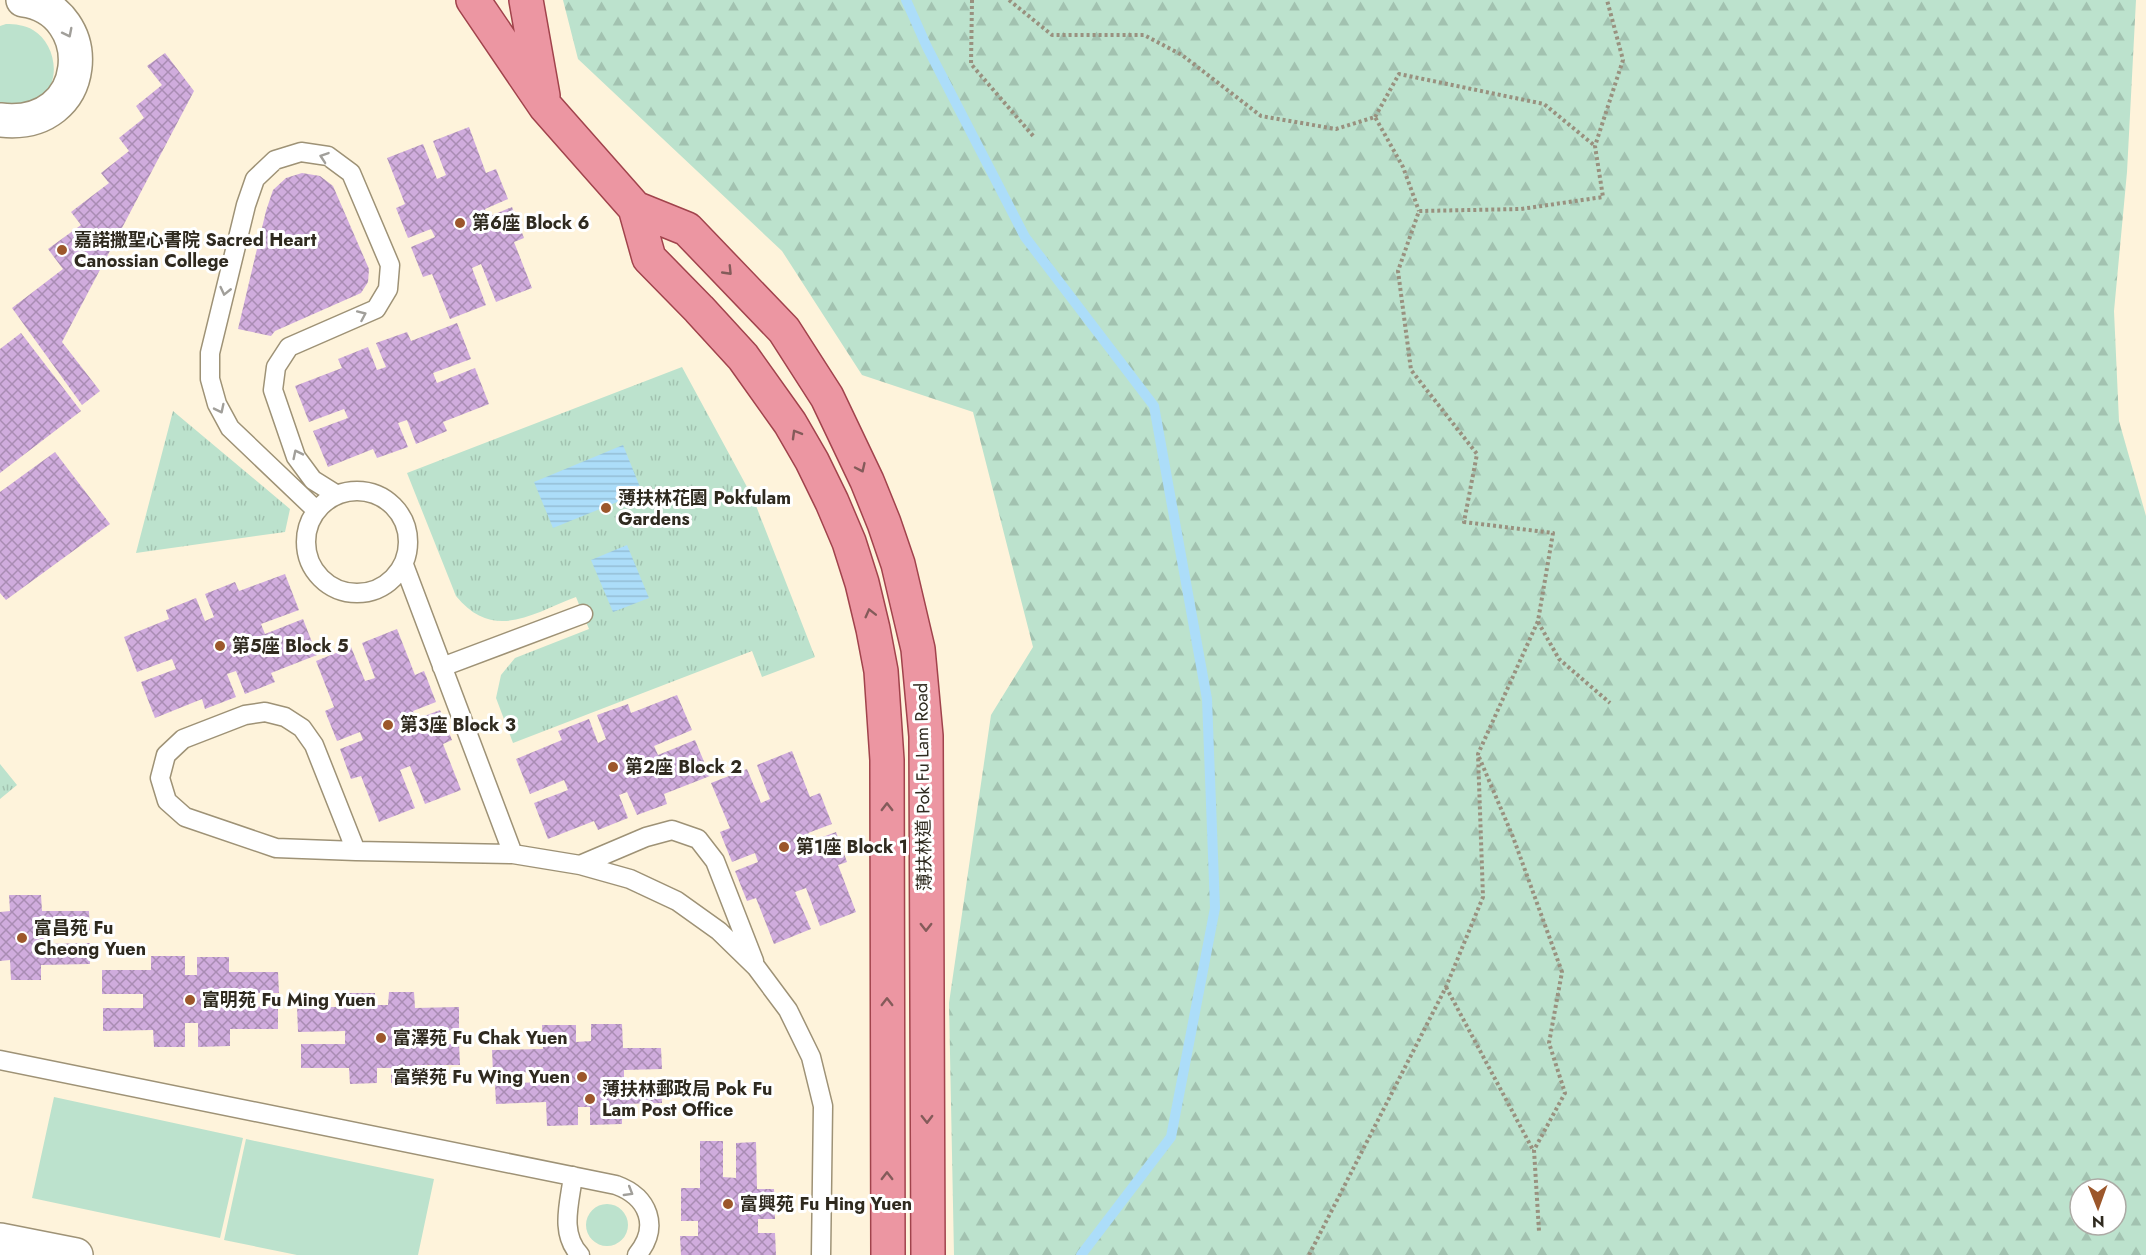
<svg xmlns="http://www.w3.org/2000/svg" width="2146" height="1255" viewBox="0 0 2146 1255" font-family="Jost,'Noto Sans TC',sans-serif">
  <defs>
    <pattern id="forest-firs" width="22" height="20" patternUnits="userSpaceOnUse" patternTransform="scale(1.5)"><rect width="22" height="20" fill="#bce2cd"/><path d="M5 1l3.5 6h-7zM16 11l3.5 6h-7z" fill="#a2c2b0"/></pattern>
    <pattern id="park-tufts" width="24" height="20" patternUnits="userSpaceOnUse" patternTransform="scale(1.5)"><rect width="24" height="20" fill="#bce2cd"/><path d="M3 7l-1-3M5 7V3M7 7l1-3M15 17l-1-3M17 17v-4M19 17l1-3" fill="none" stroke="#a2c2b0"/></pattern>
    <pattern id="water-rules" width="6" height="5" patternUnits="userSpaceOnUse" patternTransform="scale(1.5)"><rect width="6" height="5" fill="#acddf9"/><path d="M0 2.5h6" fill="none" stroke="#94bed5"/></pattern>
    <pattern id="building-cross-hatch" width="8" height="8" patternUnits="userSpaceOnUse" patternTransform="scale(1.5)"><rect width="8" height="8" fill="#d0acdd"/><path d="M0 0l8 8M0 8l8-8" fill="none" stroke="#a98cb3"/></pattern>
  </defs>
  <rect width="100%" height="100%" fill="#fef3db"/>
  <path fill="#bce2cd" d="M6,24C15,24 25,25 33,30C55,43 63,81 40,98C33,103 10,106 0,109V26Z
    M54,1097L243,1138L220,1238L32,1198Z
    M246,1139L434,1179L418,1255H297L224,1240Z
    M586 1225a21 21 0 1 1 42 0a21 21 0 1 1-42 0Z"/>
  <path fill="url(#forest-firs)" fill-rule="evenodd" d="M563,0H2136L2127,172L2114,311L2119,421L2146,516V1255H954L949,1003L991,715L1033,647L973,412L862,375L782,251L578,59ZM2080,1189H2116V1225H2080Z"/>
  <path fill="url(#park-tufts)" d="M682,367L753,498L815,657L762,677L752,651L513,743L496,698L501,675L515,658L589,629L576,597C531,614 494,642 456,596L407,473Z
    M173,411L290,509L285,532L136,553Z
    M0,764L17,785L0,799Z"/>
  <path fill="url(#water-rules)" d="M623,445L642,492L553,528L534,482Z
    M627,545L649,598L613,612L591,560Z"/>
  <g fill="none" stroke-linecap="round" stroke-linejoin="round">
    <path stroke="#acddf9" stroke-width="10" d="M906,0L927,47L1025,237L1154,406L1207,699L1215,908L1171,1137L1081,1255"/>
  </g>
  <path fill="url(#building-cross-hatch)" d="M165,53L194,91L62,342L100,391L82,405L12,308L63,269L48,249L81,225L71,212L109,183L101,173L129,151L119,138L144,118L136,106L162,85L147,66Z
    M469,127L486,173L496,169L508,199L485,209L488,217L512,207L524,238L514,242L532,288L496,302L481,264L472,268L486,305L450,319L432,274L423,277L411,247L435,237L431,229L408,238L396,208L405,204L387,158L423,144L437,179L446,175L433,141Z
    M302,173L320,176L333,186L369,269L368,282L361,293L275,331L271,336L238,329L266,211L273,190L286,178Z
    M457,323L471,359L433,373L437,383L475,368L489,404L443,422L447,431L416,444L407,420L398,423L408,447L377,458L373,449L328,467L313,431L348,418L344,409L309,422L295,386L342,368L338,359L368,347L377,370L386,367L376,343L407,332L411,341Z
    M21,333L81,411L0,473V349Z
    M55,452L110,524L6,600L0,593V492Z
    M285,574L299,610L261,624L265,634L303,619L317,655L271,673L275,682L245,694L236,671L227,674L236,697L205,709L202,699L155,718L141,682L176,669L172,659L137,672L124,637L169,619L166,610L196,598L205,621L214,617L205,594L235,582L239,591Z
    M397,629L415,675L424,671L436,702L413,711L417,719L440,710L452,740L443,744L461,790L425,804L410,766L400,770L415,808L379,822L361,776L351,779L340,749L363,740L360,732L337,741L325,711L334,707L316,661L351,647L365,681L375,678L362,643Z
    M677,695L692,730L654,746L658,755L695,740L710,776L664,794L667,804L637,815L627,792L619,795L628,818L598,830L594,821L548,839L534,803L568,790L564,780L530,794L516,759L562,740L558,731L589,719L598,743L606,739L597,715L628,704L631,713Z
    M792,751L810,797L820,793L832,824L808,833L812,841L836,832L847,862L838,865L856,912L820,926L806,888L795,892L811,929L774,944L756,898L747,901L735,871L758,862L755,853L732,862L720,832L730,828L711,783L747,769L761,803L770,799L757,765Z
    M9,895H41L42,911H89L90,932H44L43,944L90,943V964L41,965V980H11L10,960L0,961V912L10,911Z
    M151,956H185V975H197V957H229V972H278L279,993H236L237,1007L278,1006V1029H230V1046L198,1047V1023H185V1047H154L153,1030L103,1031V1008H143V994H102V970H151Z
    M389,992H414L415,1008L459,1007V1030L418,1031V1044H459L460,1065H417L418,1083H391V1068H377V1083L350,1084L349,1068H301V1044H345V1031L298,1032L297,1007H346L345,993H375V1005H388Z
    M591,1024H622L623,1048H661L662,1069L624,1070V1082L661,1081L662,1103L622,1104V1124L590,1125V1107H578V1125L547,1126L546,1102L496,1104L495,1084L541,1082L540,1072L493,1073L492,1050L543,1049L542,1025H576V1042L591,1041Z
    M700,1141H723V1177L736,1178V1143L756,1142L757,1189H774L775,1219H758V1233H775L776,1255H681L680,1236H698V1221H681V1188H700Z"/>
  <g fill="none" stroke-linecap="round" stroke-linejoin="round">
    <g stroke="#9e9276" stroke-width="21">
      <path id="service" d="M306 542a51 51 0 1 1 102 0a51 51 0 1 1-102 0Z
        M316,510L230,428L217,404L210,379V353L246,205L255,179L275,160L301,152L328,156L351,173L390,265L388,289L376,309L289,347L276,367L273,390L296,457L313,480L337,495
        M404,565L513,854
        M442,667L583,614
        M265,712L285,717L302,728L314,745L356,851L276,848L185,817L167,801L160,778L166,755L183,739L245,715Z
        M356,851L513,854L580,865L630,879L677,901L719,931L756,967L788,1010L811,1057L823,1106L821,1255
        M580,865L646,837L672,830L698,839L715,861L754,961
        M0,1060L616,1185C649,1197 660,1227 637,1255
        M573,1176C570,1202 559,1233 580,1255"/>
    </g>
    <g stroke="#9e9276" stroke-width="36">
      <path id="minor" d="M0,120C93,131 99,10 23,0"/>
    </g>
    <g stroke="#9e9276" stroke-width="36">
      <path id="tertiary" d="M0,1240L76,1255"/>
    </g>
    <g stroke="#a1434c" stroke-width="36">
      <path id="primary" d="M473,0L545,106L635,208L687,229L784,330L827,397L867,481L884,523L898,564L918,649L926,736L928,1255
        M526,0L543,96
        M635,208L649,258L699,309L743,357L790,423L812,461L832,502L849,542L862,583L873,629L881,671L887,760L888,1255"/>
    </g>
    <path stroke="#99917f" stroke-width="4" stroke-dasharray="3 3" stroke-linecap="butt" d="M972,0L971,64L1034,137
      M1009,0L1052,35H1144L1182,55L1261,116L1336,129L1375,117L1403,167L1419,211
      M1375,117L1399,74L1544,104L1595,146
      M1538,622L1559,659L1610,703
      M1479,757L1513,837L1562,972L1549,1043L1565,1093L1534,1150L1539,1231
      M1446,987L1533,1150
      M1309,1255L1446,987L1483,897L1478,754L1538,621L1553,533L1464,522L1477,454L1411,370L1398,271L1419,211L1521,209L1603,197L1595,146L1623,60L1607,0"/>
    <use href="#service" stroke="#fff" stroke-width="18"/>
    <use href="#minor" stroke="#fff" stroke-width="33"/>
    <use href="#tertiary" stroke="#fff" stroke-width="33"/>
    <use href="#primary" stroke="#ec96a2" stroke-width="33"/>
  </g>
  <defs><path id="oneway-chevron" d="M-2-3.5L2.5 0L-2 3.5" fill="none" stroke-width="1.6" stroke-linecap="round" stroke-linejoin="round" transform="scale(1.5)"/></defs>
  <g stroke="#a19f9a">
    <use href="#oneway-chevron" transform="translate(68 33) rotate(63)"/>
    <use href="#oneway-chevron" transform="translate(324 157) rotate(-161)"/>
    <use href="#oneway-chevron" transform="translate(225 291) rotate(103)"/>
    <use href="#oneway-chevron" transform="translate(362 315) rotate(-24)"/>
    <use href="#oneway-chevron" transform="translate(220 409) rotate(64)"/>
    <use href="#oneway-chevron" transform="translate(297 454) rotate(-116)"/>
    <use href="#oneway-chevron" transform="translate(629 1192) rotate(31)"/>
  </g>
  <g stroke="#845b5a">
    <use href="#oneway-chevron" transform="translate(728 271) rotate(46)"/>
    <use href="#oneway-chevron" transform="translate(796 434) rotate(-120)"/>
    <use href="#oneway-chevron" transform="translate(861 468) rotate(65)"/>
    <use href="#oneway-chevron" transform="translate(870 613) rotate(-104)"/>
    <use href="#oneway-chevron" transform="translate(887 807) rotate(-90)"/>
    <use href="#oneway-chevron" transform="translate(926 927) rotate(90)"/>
    <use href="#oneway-chevron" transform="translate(887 1002) rotate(-90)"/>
    <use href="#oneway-chevron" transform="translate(927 1119) rotate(89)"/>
    <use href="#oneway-chevron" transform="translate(887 1176) rotate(-90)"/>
  </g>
  <g fill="#9c572b" stroke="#fff" stroke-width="2">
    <circle cx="460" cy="223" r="6"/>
    <circle cx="62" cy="250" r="6"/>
    <circle cx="606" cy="508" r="6"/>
    <circle cx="220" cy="646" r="6"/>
    <circle cx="388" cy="725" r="6"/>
    <circle cx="613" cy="767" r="6"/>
    <circle cx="784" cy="847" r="6"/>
    <circle cx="22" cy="938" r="6"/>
    <circle cx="190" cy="1000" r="6"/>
    <circle cx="381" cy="1038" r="6"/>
    <circle cx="582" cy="1077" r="6"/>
    <circle cx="590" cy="1099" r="6"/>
    <circle cx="728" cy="1204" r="6"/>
  </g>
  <g text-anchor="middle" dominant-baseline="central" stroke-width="6" stroke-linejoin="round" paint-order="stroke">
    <g font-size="18" font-weight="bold" fill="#2f2a1f" stroke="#fff" text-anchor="start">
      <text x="472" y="223">第6座 Block 6</text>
      <text x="74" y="240">嘉諾撒聖心書院 Sacred Heart<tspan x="74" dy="21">Canossian College</tspan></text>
      <text x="618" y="498">薄扶林花園 Pokfulam<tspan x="618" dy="21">Gardens</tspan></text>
      <text x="232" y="646">第5座 Block 5</text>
      <text x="400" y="725">第3座 Block 3</text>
      <text x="625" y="767">第2座 Block 2</text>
      <text x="796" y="847">第1座 Block 1</text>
      <text x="34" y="928">富昌苑 Fu<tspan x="34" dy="21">Cheong Yuen</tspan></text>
      <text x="202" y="1000">富明苑 Fu Ming Yuen</text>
      <text x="393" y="1038">富澤苑 Fu Chak Yuen</text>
      <text x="570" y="1077" text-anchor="end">富榮苑 Fu Wing Yuen</text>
      <text x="602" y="1089">薄扶林郵政局 Pok Fu<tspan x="602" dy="21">Lam Post Office</tspan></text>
      <text x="740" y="1204">富興苑 Fu Hing Yuen</text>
    </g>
    <g font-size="18" fill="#2f2a1f" stroke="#fff">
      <text transform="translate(923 787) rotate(-91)">薄扶林道 Pok Fu Lam Road</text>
    </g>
  </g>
  <g transform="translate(2098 1207) rotate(179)"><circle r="28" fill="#ffffff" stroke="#acaaa5" stroke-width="1.5"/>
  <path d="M0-4.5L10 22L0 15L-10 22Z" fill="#9c572b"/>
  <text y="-9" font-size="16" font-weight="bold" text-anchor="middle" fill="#2f2a1f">N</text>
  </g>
</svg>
